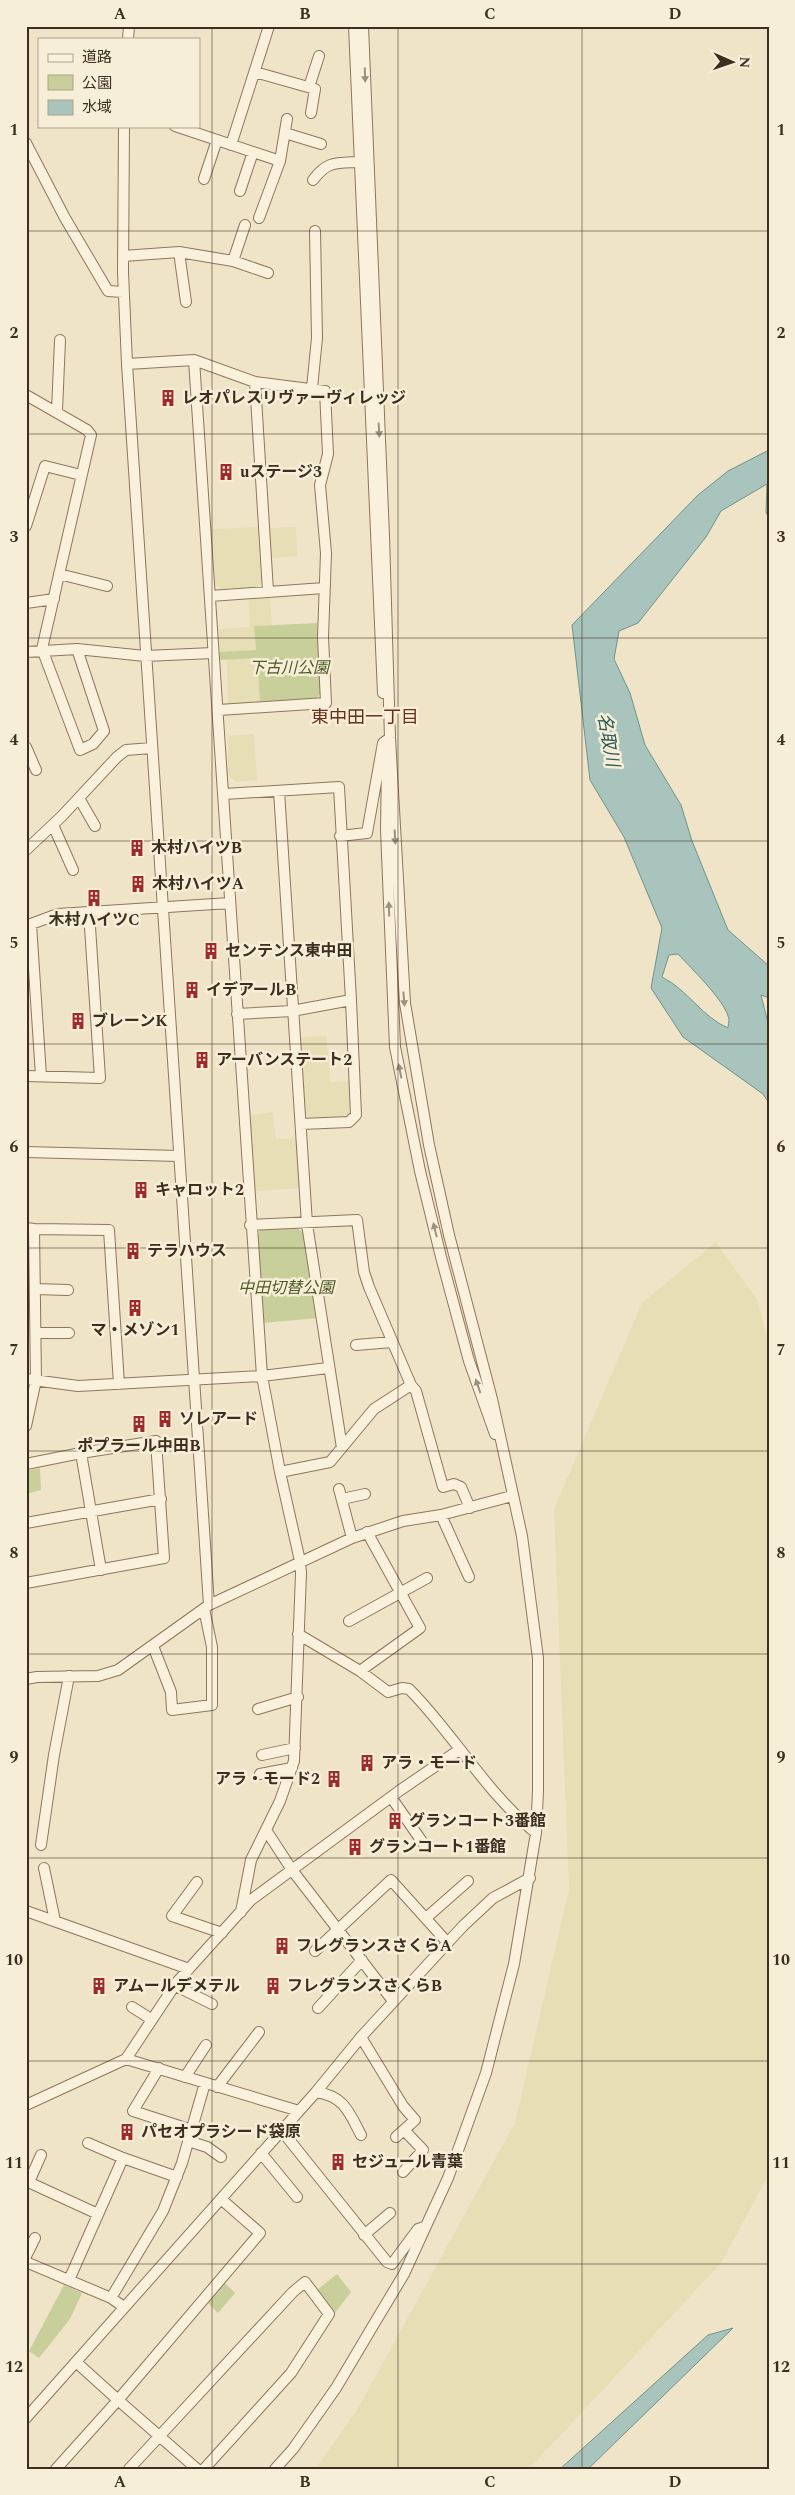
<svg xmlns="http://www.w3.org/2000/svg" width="795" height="2495" viewBox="0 0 795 2495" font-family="Spectral,'Noto Sans JP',serif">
  <rect width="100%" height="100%" fill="#f0e4c8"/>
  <path fill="#e6deb5" d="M260,527L263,581L258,587L220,589L215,584L211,529Z
    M296,527L297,556L272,558L270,528Z
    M270,596L272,625L254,626L256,650L220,652L219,629L250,627L248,597Z
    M257,658L260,702L228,705L227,659Z
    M254,734L257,780L237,782L228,775V736Z
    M326,1036L331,1082L351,1081L354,1112L348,1117L311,1120L305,1114L300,1037Z
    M273,1112L276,1139L299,1138L301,1188L255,1191L250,1115Z
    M716,1242L758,1301L769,1347V2174L721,2263L529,2469H315L357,2410L515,2123L569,1889L554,1509L642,1303Z"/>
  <path fill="#c9cf9b" d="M317,623L321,693L316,699L260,702L257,658L220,660V652L256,650L254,626Z
    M297,1228L304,1233L317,1318L263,1323L257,1239L260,1230Z
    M40,1468L41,1490L26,1494V1471Z
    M337,2274L351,2292L335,2313L317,2290Z
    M224,2282L235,2293L218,2313L206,2301Z
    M64,2285L82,2293L70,2319L39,2358L29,2351Z"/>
  <path fill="#a9c4bc" stroke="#6f938a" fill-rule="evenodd" d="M769,450V517L766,513L767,484L721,511L706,537L638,623L619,631L614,659L630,693L645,745L681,805L692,841L728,930L769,966V998L761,995L769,1027V1103L763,1094L683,1037L651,988L662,928L624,837L590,780L572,625L698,495L728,471ZM678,954C691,968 723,999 728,1016C730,1020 728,1024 728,1028C702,1017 688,990 662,977L669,955Z
    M733,2328L588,2469H560L708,2335Z"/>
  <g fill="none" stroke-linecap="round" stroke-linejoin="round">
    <g stroke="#8d765c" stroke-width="12">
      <path id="minor" d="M354,26L383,693
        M128,39L129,26
        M255,72L315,89L311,113
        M309,87L319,56
        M124,126L123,272L127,364L209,1605
        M175,126L280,161
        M285,133L321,144
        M26,143L65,218L108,291L123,292
        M231,145L269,26
        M204,179L217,140
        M313,180C327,161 336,163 358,162
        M240,191L253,152
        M259,218L280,161L287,119
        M179,252L186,302
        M123,256L179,252L233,261L268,273
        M233,261L245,225
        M194,360L262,1376L280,1472L300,1561L301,1573L294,1761L280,1801L251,1860L241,1912
        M127,364L194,360L255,382L325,391L328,454L320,485L326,553L323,637L326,703L219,710
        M255,382L268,591
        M312,388L317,338L315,231
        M26,395L87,430L91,435L42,649L80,750L93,744L104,731L77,649
        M57,411L60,340
        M26,526L45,466L81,475
        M59,574L107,586
        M210,596L324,588
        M26,603L54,599
        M26,652L77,649L145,656L213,653
        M26,747L36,770
        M387,761L386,830L395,1047L420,1171L441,1257L469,1361L495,1434
        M279,791L307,1224L342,1448
        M224,794L339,787L351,1000L292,1011L237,1014
        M79,798L95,826
        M53,825L73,870
        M340,836L367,833L383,743L390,738
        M26,850L62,816L117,757L126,750L152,748
        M26,1076L100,1078L89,912
        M41,1076L31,924L58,914L230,903
        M301,1124L349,1122L356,1115L351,1000
        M26,1152L179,1156
        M250,1225L357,1220L364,1272L369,1287L411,1385L416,1391L443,1487L454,1484L461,1487L470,1508
        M26,1228L34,1229L36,1380L26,1426
        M34,1229L109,1230L119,1384
        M35,1289L68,1290
        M36,1333H69
        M356,1345L392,1342
        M26,1379L78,1386L262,1376L328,1368
        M26,1464L81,1453L101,1570
        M280,1472L330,1462L374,1409L411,1385
        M339,1489L352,1538
        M342,1499L365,1494
        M441,1515L469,1577
        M26,1523L161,1499
        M26,1583L164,1558L156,1441L81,1453
        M349,1621L427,1578
        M298,1634L360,1671L388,1692L402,1688L409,1689C454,1734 485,1792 536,1833
        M153,1646L171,1692L172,1710L212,1705V1647L204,1609
        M360,1671L420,1628L367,1532
        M26,1679L37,1677L98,1676L118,1670L209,1605L352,1538L403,1521L441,1515L512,1496
        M258,1709L298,1697
        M262,1755L295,1748
        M260,1774L292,1768
        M391,1797L423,1843
        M266,1830L292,1870L393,2001
        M41,1845L54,1755L69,1676
        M44,1868L55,1921
        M197,1882L172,1916L222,1933
        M26,1911L189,1969
        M426,1918L468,1881
        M315,1951L391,1880L447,1942
        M174,1985L212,2004
        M132,2007L151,2019
        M318,2008L362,1960
        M361,2037L403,2106L415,2120L396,2137
        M159,2068L133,2111L192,2130
        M185,2077L206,2045
        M217,2087L259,2032
        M316,2092C344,2096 349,2112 361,2135
        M26,2105L126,2059
        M299,2111L126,2059L177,1982L251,1900L399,1791L459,1750
        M282,2131L387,2262L392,2264L395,2260L418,2229L424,2227
        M188,2141L207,2147L221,2157
        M88,2143L123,2158L177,2177
        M261,2153L297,2197
        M403,2172L423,2150L404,2130
        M26,2181L98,2214
        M29,2182L41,2155
        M364,2235L390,2213
        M26,2256L35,2238
        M26,2262L111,2298
        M69,2280L123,2158
        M124,2307L111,2298L163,2211L182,2163L205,2083
        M26,2418L316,2092L361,2037L463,1926L493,1898L530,1878
        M56,2469L118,2400L76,2362
        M129,2469L293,2292L305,2282L329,2314L291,2373L204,2469
        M197,2469L118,2400L260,2233L221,2199
        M275,2469L293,2449L336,2388L377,2319L404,2274L448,2178L486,2073L514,1964L536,1833L538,1791V1658L522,1536L492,1399L449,1235L429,1145L405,1003L390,738L384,536L363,26"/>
    </g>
    <use href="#minor" stroke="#faf1dc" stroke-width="10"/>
  </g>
  <defs><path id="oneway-solid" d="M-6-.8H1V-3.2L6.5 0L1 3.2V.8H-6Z" transform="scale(1.25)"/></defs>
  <g fill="#9c907e">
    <use href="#oneway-solid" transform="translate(365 75) rotate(88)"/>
    <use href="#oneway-solid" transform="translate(379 430) rotate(87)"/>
    <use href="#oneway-solid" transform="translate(395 837) rotate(87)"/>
    <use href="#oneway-solid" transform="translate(389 909) rotate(-92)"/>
    <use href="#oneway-solid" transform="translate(404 999) rotate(85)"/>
    <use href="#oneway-solid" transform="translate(400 1071) rotate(-101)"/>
    <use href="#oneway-solid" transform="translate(435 1230) rotate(-104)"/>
    <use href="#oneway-solid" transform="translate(478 1386) rotate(-109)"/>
  </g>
  <path fill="none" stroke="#3d2e20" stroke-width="1" stroke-opacity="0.55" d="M212,26V2469M398,26V2469M582,26V2469M26,231H769M26,434H769M26,638H769M26,841H769M26,1044H769M26,1248H769M26,1451H769M26,1654H769M26,1858H769M26,2061H769M26,2264H769"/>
  <defs>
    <g id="building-bare" transform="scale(1.35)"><path d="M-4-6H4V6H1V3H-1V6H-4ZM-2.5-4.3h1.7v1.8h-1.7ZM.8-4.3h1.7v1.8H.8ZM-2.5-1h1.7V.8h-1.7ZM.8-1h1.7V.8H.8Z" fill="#9e2a2b" stroke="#f7eed8" stroke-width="2.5" paint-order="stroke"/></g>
  </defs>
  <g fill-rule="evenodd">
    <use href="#building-bare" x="168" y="398"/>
    <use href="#building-bare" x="226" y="472"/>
    <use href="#building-bare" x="137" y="848"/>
    <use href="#building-bare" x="138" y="884"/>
    <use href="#building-bare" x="94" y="898"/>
    <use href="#building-bare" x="211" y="951"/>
    <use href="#building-bare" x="192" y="990"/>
    <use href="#building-bare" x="78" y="1021"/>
    <use href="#building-bare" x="202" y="1060"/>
    <use href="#building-bare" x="141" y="1190"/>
    <use href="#building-bare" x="133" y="1251"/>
    <use href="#building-bare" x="135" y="1308"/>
    <use href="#building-bare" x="165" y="1419"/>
    <use href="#building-bare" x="139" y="1424"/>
    <use href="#building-bare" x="367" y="1763"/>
    <use href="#building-bare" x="334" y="1779"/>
    <use href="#building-bare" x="395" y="1821"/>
    <use href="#building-bare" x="355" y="1847"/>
    <use href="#building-bare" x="282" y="1946"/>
    <use href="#building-bare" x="99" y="1986"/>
    <use href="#building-bare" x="273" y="1986"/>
    <use href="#building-bare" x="127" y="2132"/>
    <use href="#building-bare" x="338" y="2162"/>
  </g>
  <g text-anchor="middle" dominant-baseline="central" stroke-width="5" stroke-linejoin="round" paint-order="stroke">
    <g font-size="16" font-weight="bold" fill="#3d2e20" stroke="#f7eed8" text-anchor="start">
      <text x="182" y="398">レオパレスリヴァーヴィレッジ</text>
      <text x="240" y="472">uステージ3</text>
      <text x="151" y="848">木村ハイツB</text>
      <text x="152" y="884">木村ハイツA</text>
      <text x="94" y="920" text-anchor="middle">木村ハイツC</text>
      <text x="225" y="951">センテンス東中田</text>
      <text x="206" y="990">イデアールB</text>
      <text x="92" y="1021">ブレーンK</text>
      <text x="216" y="1060">アーバンステート2</text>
      <text x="155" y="1190">キャロット2</text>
      <text x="147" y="1251">テラハウス</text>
      <text x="135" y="1330" text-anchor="middle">マ・メゾン1</text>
      <text x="179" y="1419">ソレアード</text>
      <text x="139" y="1446" text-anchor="middle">ポプラール中田B</text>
      <text x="381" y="1763">アラ・モード</text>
      <text x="320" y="1779" text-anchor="end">アラ・モード2</text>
      <text x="409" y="1821">グランコート3番館</text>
      <text x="369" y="1847">グランコート1番館</text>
      <text x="296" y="1946">フレグランスさくらA</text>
      <text x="113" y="1986">アムールデメテル</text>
      <text x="287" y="1986">フレグランスさくらB</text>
      <text x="141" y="2132">パセオプラシード袋原</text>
      <text x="352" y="2162">セジュール青葉</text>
    </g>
    <g font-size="16" font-style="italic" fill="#4d5a26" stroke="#f7eed8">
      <text x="289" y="668">下古川公園</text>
      <text x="286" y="1288">中田切替公園</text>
    </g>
    <g font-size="18" fill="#6b2e1e" stroke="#f7eed8">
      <text x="365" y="717">東中田一丁目</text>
    </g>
    <g font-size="18" font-style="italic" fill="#2f5d5a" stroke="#f7eed8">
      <text transform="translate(608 740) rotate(80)">名取川</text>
    </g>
  </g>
  <rect width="795" height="2495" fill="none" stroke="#f7eed8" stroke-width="55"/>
  <rect x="38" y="38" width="162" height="90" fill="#f7eed8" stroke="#ada18e"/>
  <rect x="48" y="54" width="25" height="8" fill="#faf1dc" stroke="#ada18e"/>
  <text x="82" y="62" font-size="15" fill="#3d2e20">道路</text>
  <rect x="48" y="75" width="25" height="15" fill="#c9cf9b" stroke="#ada18e"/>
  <text x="82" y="88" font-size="15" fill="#3d2e20">公園</text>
  <rect x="48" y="100" width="25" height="15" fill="#a9c4bc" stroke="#ada18e"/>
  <text x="82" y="112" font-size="15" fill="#3d2e20">水域</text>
  <g transform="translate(732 62) rotate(92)" stroke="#f7eed8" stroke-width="4" paint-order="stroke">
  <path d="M0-4L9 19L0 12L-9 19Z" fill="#3d2e20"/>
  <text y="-8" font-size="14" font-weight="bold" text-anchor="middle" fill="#3d2e20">N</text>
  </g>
  <rect x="28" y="28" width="740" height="2440" fill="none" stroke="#3d2e20" stroke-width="2"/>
  <g font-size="16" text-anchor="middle" font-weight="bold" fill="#3d2e20">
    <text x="120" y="19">A</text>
    <text x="305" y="19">B</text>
    <text x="490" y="19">C</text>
    <text x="675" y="19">D</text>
    <text x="14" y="135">1</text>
    <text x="781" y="135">1</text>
    <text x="14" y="338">2</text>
    <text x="781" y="338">2</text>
    <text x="14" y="542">3</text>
    <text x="781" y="542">3</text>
    <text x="14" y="745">4</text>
    <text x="781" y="745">4</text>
    <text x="14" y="948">5</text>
    <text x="781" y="948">5</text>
    <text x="14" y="1152">6</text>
    <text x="781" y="1152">6</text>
    <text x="14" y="1355">7</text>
    <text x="781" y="1355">7</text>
    <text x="14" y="1558">8</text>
    <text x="781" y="1558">8</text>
    <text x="14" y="1762">9</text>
    <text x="781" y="1762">9</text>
    <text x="14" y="1965">10</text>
    <text x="781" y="1965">10</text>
    <text x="14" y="2168">11</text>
    <text x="781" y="2168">11</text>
    <text x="14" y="2372">12</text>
    <text x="781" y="2372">12</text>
    <text x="120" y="2487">A</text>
    <text x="305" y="2487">B</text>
    <text x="490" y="2487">C</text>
    <text x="675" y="2487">D</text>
  </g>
</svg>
